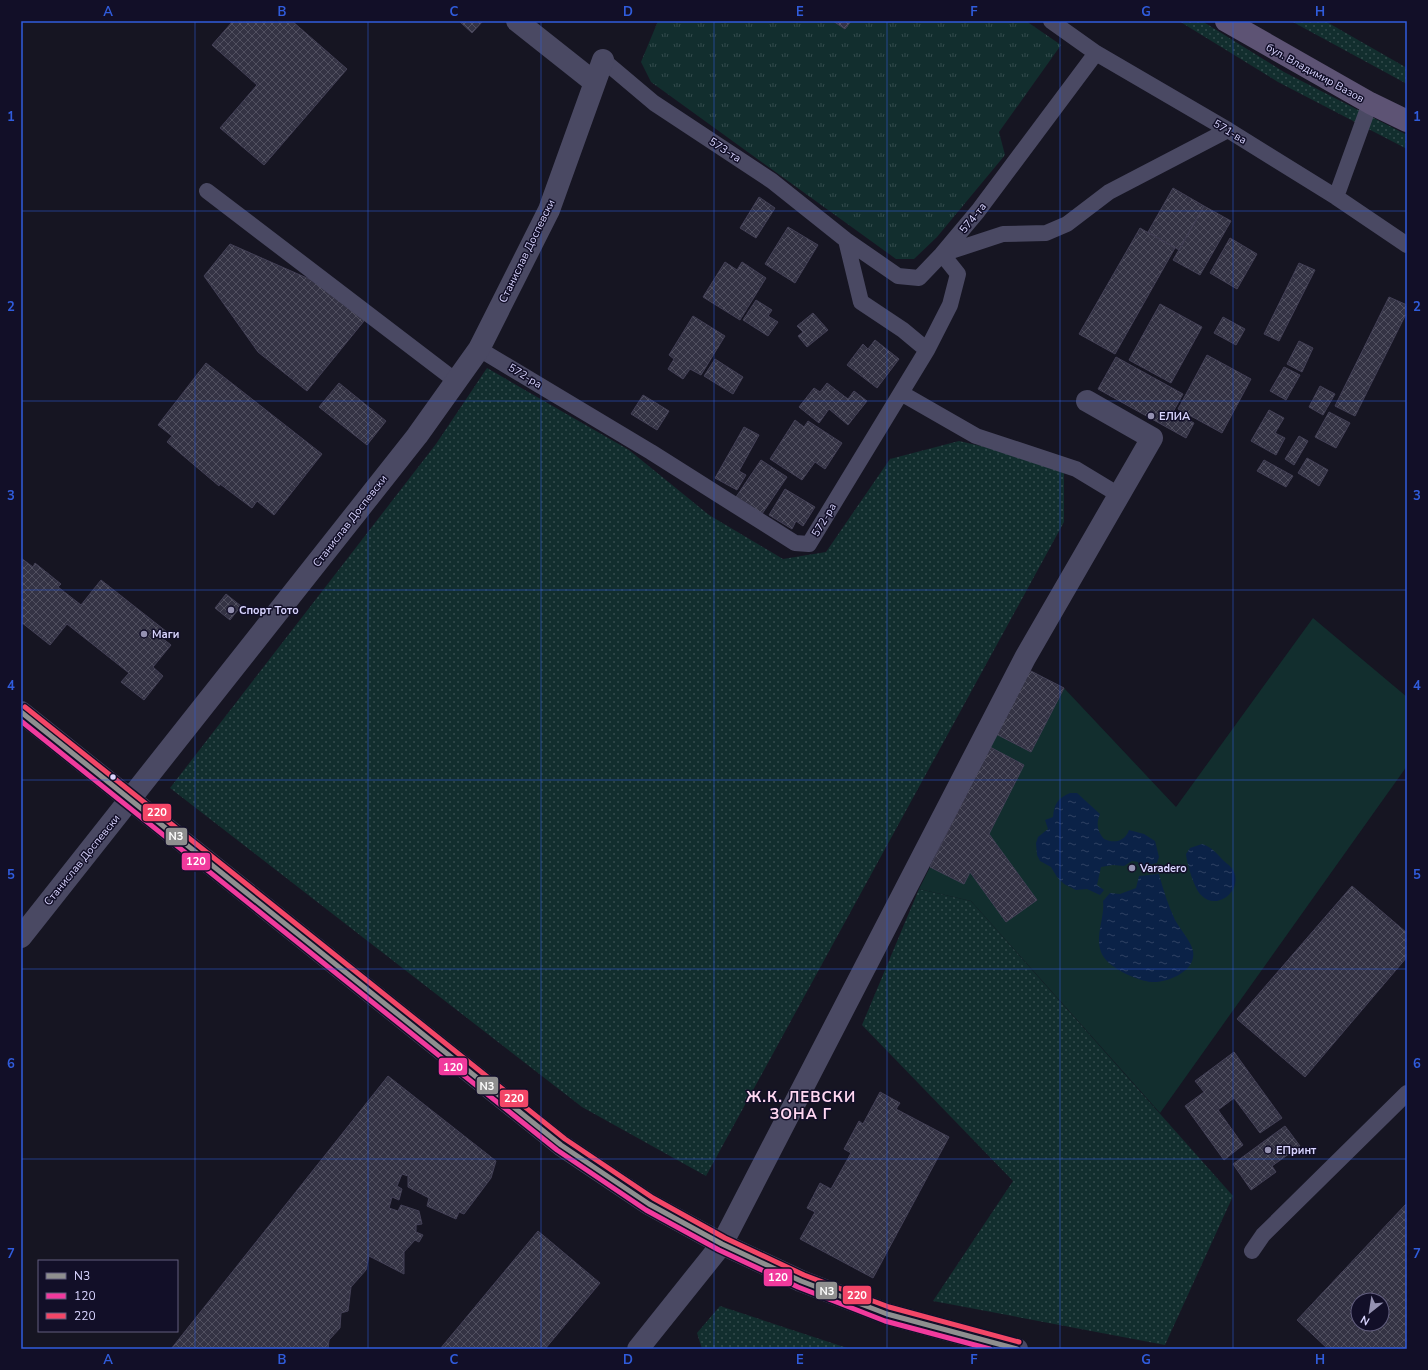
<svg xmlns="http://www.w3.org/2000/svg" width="1428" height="1370" viewBox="0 0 1428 1370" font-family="'Nunito Sans',sans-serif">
  <defs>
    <pattern id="grass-dots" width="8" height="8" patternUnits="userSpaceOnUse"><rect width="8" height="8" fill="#122e2e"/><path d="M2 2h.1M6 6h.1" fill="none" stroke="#344b4d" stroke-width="1.8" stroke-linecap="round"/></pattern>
    <pattern id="park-tufts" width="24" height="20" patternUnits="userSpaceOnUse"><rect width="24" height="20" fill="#122e2e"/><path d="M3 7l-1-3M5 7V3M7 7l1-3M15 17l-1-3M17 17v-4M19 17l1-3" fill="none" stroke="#344b4d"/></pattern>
    <pattern id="water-ripples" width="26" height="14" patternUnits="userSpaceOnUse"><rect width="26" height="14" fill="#0b2247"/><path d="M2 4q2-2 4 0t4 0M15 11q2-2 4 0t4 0" fill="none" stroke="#2e4163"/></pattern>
    <pattern id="building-cross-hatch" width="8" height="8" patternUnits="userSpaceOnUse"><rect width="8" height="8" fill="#343344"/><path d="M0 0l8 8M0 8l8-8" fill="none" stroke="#515060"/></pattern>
  </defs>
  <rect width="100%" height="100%" fill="#161522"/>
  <path fill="url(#grass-dots)" d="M1179,21H1202L1284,72L1407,135V149L1278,82Z
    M1291,21H1325L1407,68V84Z
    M487,368L629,450L709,515L783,559L826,552L890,459L959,441L1064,465V522L706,1176L582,1107L170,788L436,444Z
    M919,889L971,901L1233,1196L1165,1345L933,1301L1013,1181L862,1025Z
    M720,1306L841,1346L851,1349H702L697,1333Z"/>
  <path fill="url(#park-tufts)" d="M658,21H1026L1061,45L999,132L1005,155L937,237L914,259H896L651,82L641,62Z"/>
  <path fill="#122e2e" d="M1313,618L1407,697V766L1160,1113L971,901L919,889L1029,670L1064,688L1176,807Z"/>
  <path fill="url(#water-ripples)" d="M1070,793H1077L1100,814C1096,823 1097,831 1104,839C1115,844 1125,841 1129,830L1144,834L1155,841L1159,857L1157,863L1139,867L1138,862L1132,861L1124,866L1113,865L1101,867L1097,885L1104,890L1100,895L1087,889L1076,890L1064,884L1057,877L1051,867L1040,861L1037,855L1036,843L1038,837L1048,829L1045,820L1053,817C1054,804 1058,798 1070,793Z
    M1202,844C1212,847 1217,854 1224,861C1226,863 1231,866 1233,870C1244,890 1217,912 1201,895C1194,888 1187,864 1186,854L1190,848Z
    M1159,874C1163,889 1168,905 1175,920C1180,929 1191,941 1193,951C1197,971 1167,983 1152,982C1137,981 1106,967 1101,952C1095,935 1105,917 1103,901L1110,893L1120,894L1136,888L1139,876Z"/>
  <path fill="url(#building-cross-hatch)" stroke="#434056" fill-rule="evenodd" d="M233,21H292L347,69L264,165L220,128L257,85L212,45Z
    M459,21H483L472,33Z
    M833,21H851L845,29Z
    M1173,188L1204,206L1179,250L1148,232Z
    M759,197L775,208L756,238L740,228Z
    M1204,206L1231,221L1200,275L1173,260Z
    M788,227L818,245L795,283L765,264Z
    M1140,228L1175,248L1115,354L1079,334Z
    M1230,238L1257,254L1237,289L1210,273Z
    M230,244L316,282L364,321L307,391L258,352L204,276Z
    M725,262L737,270L742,262L766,278L740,320L703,297Z
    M1299,263L1315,270L1279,341L1264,334Z
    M1389,297L1407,305V312L1355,416L1335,406Z
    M756,300L772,310L768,316L778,322L768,336L743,320Z
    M1160,304L1202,327L1171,383L1129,360Z
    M813,313L828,330L807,347L798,336L803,332L797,326Z
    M693,316L725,336L701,375L690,369L683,379L668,369L674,359L669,355Z
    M1223,317L1245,329L1236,345L1214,333Z
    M875,340L899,359L877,388L847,365L863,344L868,349Z
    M1299,341L1313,348L1302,372L1287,364Z
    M1207,355L1251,379L1222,433L1178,409Z
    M1116,357L1183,394L1173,412L1194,423L1186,438L1098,389Z
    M715,359L743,377L733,394L704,376Z
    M206,363L322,454L274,515L257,501L252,508L220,484L219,486L167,442L172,436L158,425Z
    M1284,367L1300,375L1286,400L1270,391Z
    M339,383L386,421L367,445L319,407Z
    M827,383L848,399L854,391L867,401L848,425L829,409L819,423L799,407L814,388L820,392Z
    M1320,386L1335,394L1323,415L1309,407Z
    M643,395L669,411L657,430L631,414Z
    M1269,410L1284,418L1275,433L1285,438L1276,455L1251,441Z
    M1329,412L1350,423L1336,448L1315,437Z
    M795,420L804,427L808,421L842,443L825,469L815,462L802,480L770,459Z
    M744,427L759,435L739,471L746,475L737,490L715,478Z
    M1299,436L1308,441L1294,465L1285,459Z
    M1307,458L1328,470L1319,486L1298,473Z
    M761,460L787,477L762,514L736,497Z
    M1264,460L1293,476L1286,487L1257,471Z
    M785,489L815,507L803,526L796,521L792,529L769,515Z
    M21,558L33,567L35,563L61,584L58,587L81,605L101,580L167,632L162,638L171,645L153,667L163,676L144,700L121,682L129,673L67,624L50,645L21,622Z
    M226,594L241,606L230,620L215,608Z
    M1029,670L1064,688L1031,752L996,734Z
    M990,747L1024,765L989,834L1037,900L1006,922L970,872L964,884L930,867Z
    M1352,886L1407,933V957L1305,1077L1237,1019Z
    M1234,1052L1282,1118L1260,1133L1234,1098L1218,1110L1243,1145L1224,1160L1185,1106L1204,1092L1195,1081Z
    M388,1076L496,1161L491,1178L464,1214L459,1212L456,1219L427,1206L429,1198L408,1187V1176L402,1174L397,1186L402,1189L399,1200L392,1197L389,1208L398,1211L401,1205L419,1211L422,1224L416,1225V1232L423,1235L419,1242L415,1240L404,1252V1274L369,1256L366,1270L351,1287L348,1311L341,1313L340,1328L329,1340L328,1349H171Z
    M880,1092L900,1103L896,1109L949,1137L873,1278L800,1239L815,1212L807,1208L820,1183L831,1189L851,1153L844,1149L859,1121L863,1124Z
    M1285,1126L1300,1146L1272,1166L1276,1172L1251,1190L1233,1164Z
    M1407,1203V1349H1328L1297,1320ZM1358,1300H1382V1324H1358Z
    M538,1231L600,1283L545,1349H440Z"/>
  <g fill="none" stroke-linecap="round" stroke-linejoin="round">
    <path stroke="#4a4963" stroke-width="16" d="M1051,21L1096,53L1228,130L1336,197L1407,245
      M603,60L654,103L772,181L846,240L898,276L919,278L942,254L1003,234L1046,233L1067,224L1109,192L1228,130
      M207,191L456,381
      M1336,197L1370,103
      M846,240L861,302L903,330L927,350
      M479,349L651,452L795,543L809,544L927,350L950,305L958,274L942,254L978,211L1096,53
      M901,393L976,436L1076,469L1119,495
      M1252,1251L1263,1235L1407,1093"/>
    <path stroke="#4a4963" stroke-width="22" d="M517,21L594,82
      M21,712L561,1145L649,1204L722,1244L801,1281L887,1314L1017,1349
      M21,937L417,436L479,349L549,210L603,60
      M638,1349L722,1244L1025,658L1152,438L1087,401"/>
    <path stroke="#5d5374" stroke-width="22" d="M1226,21L1370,103L1407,121"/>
    <g stroke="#120f28" stroke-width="8">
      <path id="bus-1" d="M21,712L561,1145L649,1204L722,1244L801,1281L887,1314L1017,1349"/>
    </g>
    <g stroke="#120f28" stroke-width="8">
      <path id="bus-2" d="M21,721L557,1150L646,1210L719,1250L798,1287L885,1321L990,1349"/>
    </g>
    <g stroke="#120f28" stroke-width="8">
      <path id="bus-3" d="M25,707L565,1139L653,1198L725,1238L804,1275L889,1307L1019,1342"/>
    </g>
    <use href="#bus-1" stroke="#8f8f8f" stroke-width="5"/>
    <use href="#bus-2" stroke="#f13a9d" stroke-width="5"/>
    <use href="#bus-3" stroke="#f34667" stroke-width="5"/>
  </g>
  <path fill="none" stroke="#305cdc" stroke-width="1" stroke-opacity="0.55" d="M195,21V1349M368,21V1349M541,21V1349M714,21V1349M887,21V1349M1060,21V1349M1233,21V1349M21,211H1407M21,401H1407M21,590H1407M21,780H1407M21,969H1407M21,1159H1407"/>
  <g fill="#9592b2" stroke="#120f28" stroke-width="1.5">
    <circle cx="1151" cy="416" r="4"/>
    <circle cx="231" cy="610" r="4"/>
    <circle cx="144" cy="634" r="4"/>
    <circle cx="1132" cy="868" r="4"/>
    <circle cx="1268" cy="1150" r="4"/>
  </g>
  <circle fill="#d9d5ff" stroke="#120f28" stroke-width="1.5" cx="113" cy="777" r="3.5"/>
  <g text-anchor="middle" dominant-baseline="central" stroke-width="3" stroke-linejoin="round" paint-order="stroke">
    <g font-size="11" fill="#d9d5ff" stroke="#120f28">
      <text transform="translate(1315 73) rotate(29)">бул. Владимир Вазов</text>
      <text transform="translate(1230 132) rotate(31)">571-ва</text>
      <text transform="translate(725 150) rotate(33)">573-та</text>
      <text transform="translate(973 218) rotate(-51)">574-та</text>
      <text transform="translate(527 251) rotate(-64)">Станислав Доспевски</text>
      <text transform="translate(525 376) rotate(31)">572-ра</text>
      <text transform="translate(824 520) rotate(-59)">572-ра</text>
      <text transform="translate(350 521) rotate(-52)">Станислав Доспевски</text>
      <text transform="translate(82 860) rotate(-51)">Станислав Доспевски</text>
    </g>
    <g font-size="11" font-weight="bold" fill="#d9d5ff" stroke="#120f28" text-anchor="start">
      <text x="1159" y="416">ЕЛИА</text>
      <text x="239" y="610">Спорт Тото</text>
      <text x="152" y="634">Маги</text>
      <text x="1140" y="868">Varadero</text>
      <text x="1276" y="1150">ЕПринт</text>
    </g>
    <g font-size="15" font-weight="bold" letter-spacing="1" fill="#ffd7f1" stroke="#120f28">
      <text x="801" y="1097">Ж.К. ЛЕВСКИ<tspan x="801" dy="17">ЗОНА Г</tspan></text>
    </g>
  </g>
  <g stroke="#120f28" stroke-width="1.5">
    <rect x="142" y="803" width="30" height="19" rx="4" fill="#f34667"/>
    <rect x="165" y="827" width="23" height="19" rx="4" fill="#8f8f8f"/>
    <rect x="181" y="852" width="30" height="19" rx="4" fill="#f13a9d"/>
    <rect x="438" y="1057" width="30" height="19" rx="4" fill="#f13a9d"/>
    <rect x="476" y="1076" width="23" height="19" rx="4" fill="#8f8f8f"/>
    <rect x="499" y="1089" width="30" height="19" rx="4" fill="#f34667"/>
    <rect x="763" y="1268" width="30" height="19" rx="4" fill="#f13a9d"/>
    <rect x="815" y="1281" width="23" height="19" rx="4" fill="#8f8f8f"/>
    <rect x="842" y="1285" width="30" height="20" rx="4" fill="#f34667"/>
  </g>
  <g font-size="11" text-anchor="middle" font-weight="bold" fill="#fff">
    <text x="157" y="816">220</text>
    <text x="176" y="840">N3</text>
    <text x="196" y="865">120</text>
    <text x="453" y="1071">120</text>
    <text x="487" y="1090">N3</text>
    <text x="514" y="1102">220</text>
    <text x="778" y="1281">120</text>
    <text x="827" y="1295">N3</text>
    <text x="857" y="1299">220</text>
  </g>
  <rect width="1428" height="1370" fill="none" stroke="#120f28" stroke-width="44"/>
  <rect x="38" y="1260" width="140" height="72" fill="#120f28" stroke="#625e7e"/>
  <rect x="46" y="1273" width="20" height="6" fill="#8f8f8f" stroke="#625e7e"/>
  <text x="74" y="1280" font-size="12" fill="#d9d5ff">N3</text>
  <rect x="46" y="1293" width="20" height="6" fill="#f13a9d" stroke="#625e7e"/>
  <text x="74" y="1300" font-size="12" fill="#d9d5ff">120</text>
  <rect x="46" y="1313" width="20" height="6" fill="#f34667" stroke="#625e7e"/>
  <text x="74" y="1320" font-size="12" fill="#d9d5ff">220</text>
  <g transform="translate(1370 1312) rotate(210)"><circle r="19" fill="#120f28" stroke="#625e7e"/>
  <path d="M0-3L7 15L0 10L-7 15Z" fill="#9592b2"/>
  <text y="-6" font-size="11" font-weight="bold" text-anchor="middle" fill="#d9d5ff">N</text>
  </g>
  <rect x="22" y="22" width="1384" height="1326" fill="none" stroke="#305cdc" stroke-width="1.5"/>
  <g font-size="13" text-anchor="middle" font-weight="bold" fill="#305cdc">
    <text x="108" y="16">A</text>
    <text x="282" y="16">B</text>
    <text x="454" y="16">C</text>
    <text x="628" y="16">D</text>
    <text x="800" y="16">E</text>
    <text x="974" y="16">F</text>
    <text x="1146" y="16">G</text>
    <text x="1320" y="16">H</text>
    <text x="11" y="121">1</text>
    <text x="1417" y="121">1</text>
    <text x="11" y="311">2</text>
    <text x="1417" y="311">2</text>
    <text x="11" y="500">3</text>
    <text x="1417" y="500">3</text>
    <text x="11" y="690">4</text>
    <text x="1417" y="690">4</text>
    <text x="11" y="879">5</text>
    <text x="1417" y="879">5</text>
    <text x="11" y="1068">6</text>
    <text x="1417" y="1068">6</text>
    <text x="11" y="1258">7</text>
    <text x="1417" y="1258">7</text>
    <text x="108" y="1364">A</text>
    <text x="282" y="1364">B</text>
    <text x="454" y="1364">C</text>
    <text x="628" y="1364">D</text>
    <text x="800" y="1364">E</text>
    <text x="974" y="1364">F</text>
    <text x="1146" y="1364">G</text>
    <text x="1320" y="1364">H</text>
  </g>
</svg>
